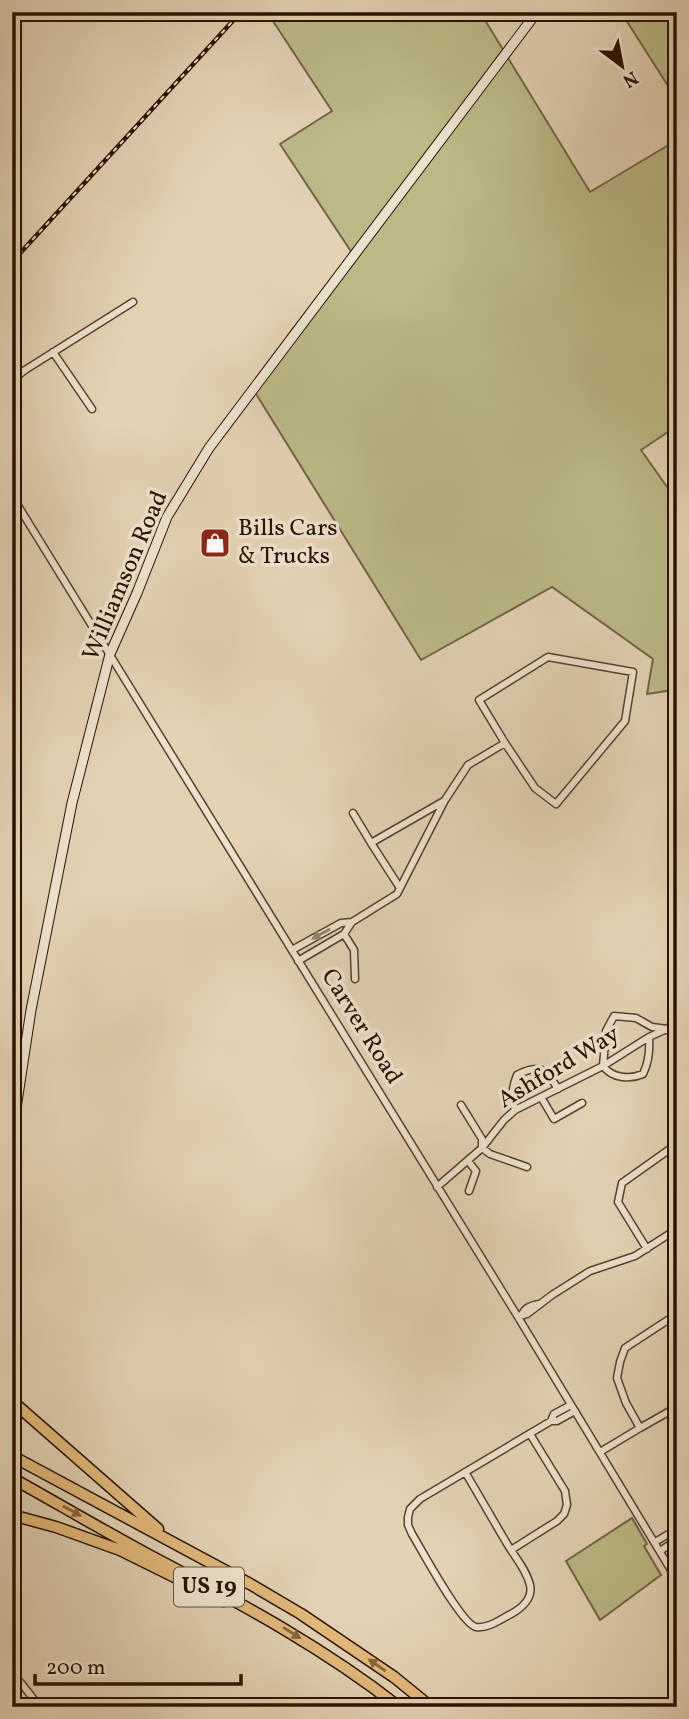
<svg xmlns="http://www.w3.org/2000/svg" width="689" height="1719" viewBox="0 0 689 1719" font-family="Vollkorn,serif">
  <rect width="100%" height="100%" fill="#e3d2b4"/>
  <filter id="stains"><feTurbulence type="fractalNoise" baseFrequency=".00286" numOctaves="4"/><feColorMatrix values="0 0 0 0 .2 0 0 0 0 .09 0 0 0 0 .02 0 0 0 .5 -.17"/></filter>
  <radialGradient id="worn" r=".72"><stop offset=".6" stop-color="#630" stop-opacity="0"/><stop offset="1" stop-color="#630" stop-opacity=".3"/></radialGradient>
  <path fill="#bbba87" stroke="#726644" stroke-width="2" d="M267,12H480L590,192L677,140V426L641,450L677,501V692L673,690L647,694L653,659L552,587L421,660L253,389L292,330L354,256L280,144L332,111Z
    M621,12H677V100Z
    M632,1518L647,1544L644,1546L661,1575L600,1620L566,1561Z"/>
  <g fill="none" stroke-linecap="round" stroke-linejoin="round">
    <g stroke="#58412d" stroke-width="9">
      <path id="minor" d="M53,352L92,409
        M12,380L25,370L133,302
        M12,496L518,1317L677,1580
        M12,522L22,512
        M353,813L371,843
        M400,888L371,843L444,801
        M344,934L354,950L355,979
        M292,950L341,923L352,922
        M298,961L344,934L352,922L397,894L445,800L468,765L505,743L479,700L548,657L633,672L625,721L556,804L535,788L505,743
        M649,1037C650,1051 649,1062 643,1074C629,1080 612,1078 603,1066L606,1031L614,1016L636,1018L652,1027L667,1029L677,1038
        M541,1097L554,1119L582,1103
        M461,1105L482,1139V1148L490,1154L527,1167
        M515,1110C511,1097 512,1088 517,1075C539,1063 546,1069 558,1089
        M468,1161L476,1171L469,1191
        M437,1187L482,1148L504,1120L515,1110L603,1066L649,1037L667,1029L677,1021
        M647,1249L618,1202L622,1183L677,1144
        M522,1314C525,1307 532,1305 539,1304
        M677,1314L625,1348L620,1362L617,1378L626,1403L640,1428L677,1407
        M518,1317L527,1314L552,1295L590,1271L635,1256L677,1229
        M551,1421H557L575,1411
        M600,1452L640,1428
        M465,1472C480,1497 494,1522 509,1547C516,1558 527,1571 530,1585C533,1598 522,1608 511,1614C501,1619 488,1629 476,1627C461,1624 422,1550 412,1534L408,1525V1517L410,1509L420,1499L551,1421L554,1414L571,1405
        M655,1542L677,1529
        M511,1550L557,1521L564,1514L567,1505L565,1491L530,1434
        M660,1551L677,1540
        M12,1675L21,1683L40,1707"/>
    </g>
    <g stroke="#291100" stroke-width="11">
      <path id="secondary" d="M12,1135L31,1010L72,803L110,654L137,593L167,517L209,448L537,12"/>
    </g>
    <g stroke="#291100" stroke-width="13">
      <path id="motorway" d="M12,1401L158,1529
        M12,1456L250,1584L301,1614L394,1677L431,1707
        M12,1478C62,1506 111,1535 162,1562C244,1605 325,1649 399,1707
        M12,1515L56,1527L120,1550L223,1601"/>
    </g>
    <use href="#minor" stroke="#ede2ce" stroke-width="6"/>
    <use href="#secondary" stroke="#ede2ce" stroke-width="9"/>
    <use href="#motorway" stroke="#e2b97a" stroke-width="10"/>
    <g stroke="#291100" stroke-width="4.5">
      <path id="rail" d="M12,262L241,12"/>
    </g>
    <use href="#rail" stroke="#ede2ce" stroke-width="2" stroke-dasharray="5" stroke-linecap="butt"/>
  </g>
  <defs><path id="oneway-solid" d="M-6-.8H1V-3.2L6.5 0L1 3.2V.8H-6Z" transform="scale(1.75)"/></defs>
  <use fill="#958471" href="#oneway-solid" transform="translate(321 934) rotate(151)"/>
  <g fill="#86653d">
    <use href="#oneway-solid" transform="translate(72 1511) rotate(29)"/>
    <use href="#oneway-solid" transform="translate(292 1633) rotate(32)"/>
    <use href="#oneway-solid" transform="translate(377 1665) rotate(-145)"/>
  </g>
  <defs>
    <g id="shop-square" transform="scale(1.575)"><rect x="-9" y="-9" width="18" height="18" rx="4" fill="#8f2418" stroke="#ede2ce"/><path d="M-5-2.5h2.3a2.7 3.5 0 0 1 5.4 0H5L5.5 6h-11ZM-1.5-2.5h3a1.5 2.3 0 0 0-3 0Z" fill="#fff"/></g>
  </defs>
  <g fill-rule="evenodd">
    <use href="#shop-square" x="215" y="543"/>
  </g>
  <g text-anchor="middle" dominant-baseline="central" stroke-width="7" stroke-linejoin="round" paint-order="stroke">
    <rect fill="#ede2ce" stroke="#64503e" stroke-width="2" x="174" y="1567.5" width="70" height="39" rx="5"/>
    <g font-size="23" font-weight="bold" fill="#291100">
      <text x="209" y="1587">US 19</text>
    </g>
    <g font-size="24" fill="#291100" stroke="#ede2ce" text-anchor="start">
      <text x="238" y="529">Bills Cars<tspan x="238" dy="28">&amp; Trucks</tspan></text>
    </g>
    <g font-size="24" fill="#291100" stroke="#ede2ce">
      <text transform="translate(126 576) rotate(-67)">Williamson Road</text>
      <text transform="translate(361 1027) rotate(58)">Carver Road</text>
      <text transform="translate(559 1068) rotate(-31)">Ashford Way</text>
    </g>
  </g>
  <rect width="689" height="1719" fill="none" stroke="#e3d2b4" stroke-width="42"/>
  <rect x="14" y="14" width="661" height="1691" fill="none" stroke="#291100" stroke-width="3.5"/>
  <rect x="21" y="21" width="647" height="1677" fill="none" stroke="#291100" stroke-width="2"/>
  <g transform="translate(622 66) rotate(148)" stroke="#ede2ce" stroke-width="5" paint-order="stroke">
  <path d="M0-5L12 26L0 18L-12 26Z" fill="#291100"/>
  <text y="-10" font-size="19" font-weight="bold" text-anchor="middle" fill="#291100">N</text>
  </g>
  <path d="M35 1674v10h206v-10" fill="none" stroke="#291100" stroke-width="3.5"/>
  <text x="46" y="1674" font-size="21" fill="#291100" stroke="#ede2ce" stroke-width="5" paint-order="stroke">200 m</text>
  <rect width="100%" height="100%" filter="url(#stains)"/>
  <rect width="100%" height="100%" fill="url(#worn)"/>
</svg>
